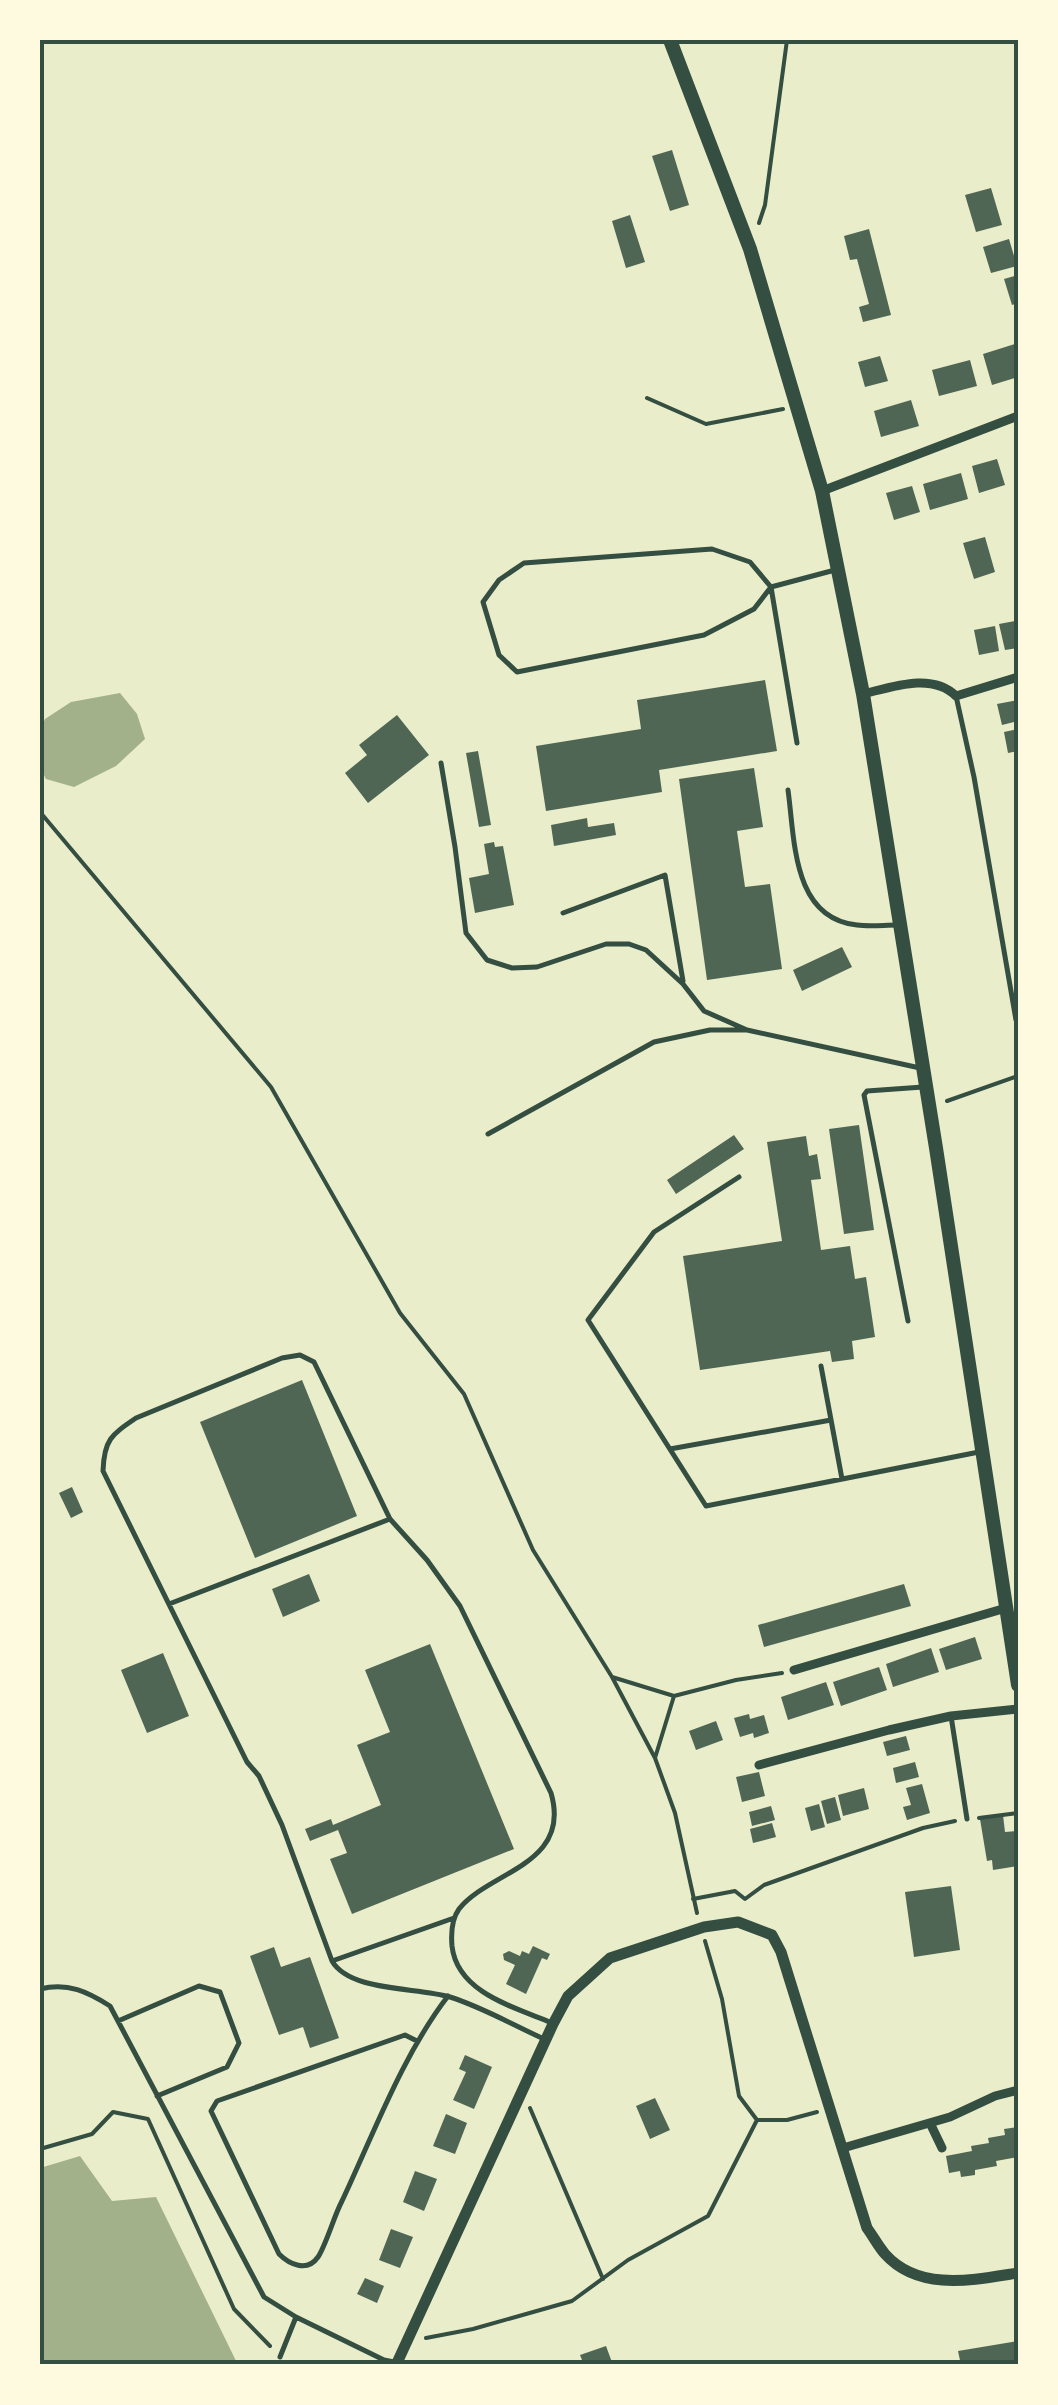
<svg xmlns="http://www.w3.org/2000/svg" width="1058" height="2405" viewBox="0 0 1058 2405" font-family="Jost,sans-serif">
  <rect width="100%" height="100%" fill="#e9edc9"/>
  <path fill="#a3b18a" d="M120,693L137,714L145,739L116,766L74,787L46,779L40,767V731L45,719L71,702Z
    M80,2156L112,2201L156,2197L238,2365H40V2168Z"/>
  <path fill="#4f6655" d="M672,150L689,205L670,211L652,156Z
    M991,188L1002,225L976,232L965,195Z
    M630,215L645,262L626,268L612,221Z
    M869,229L891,315L863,322L859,307L869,304L857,259L850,260L844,236Z
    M1009,239L1017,266L991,273L983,247Z
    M1018,275V303L1012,305L1004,279Z
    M1018,343V377L992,385L983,354Z
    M880,356L888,381L865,387L858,362Z
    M970,360L977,386L939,396L932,370Z
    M911,400L919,426L881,437L874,411Z
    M997,459L1005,485L979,493L972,466Z
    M961,473L968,499L930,510L923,484Z
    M912,486L920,512L894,520L886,493Z
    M985,537L995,572L974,579L963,543Z
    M1015,621H1018V648L1005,650L999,624Z
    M995,626L999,651L979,655L974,630Z
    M765,680L777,751L659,770L662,792L546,811L536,746L641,729L637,700Z
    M1018,700V721L1002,725L997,704Z
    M397,715L429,755L368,803L345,773L367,755L359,745Z
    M1018,729V751L1008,753L1004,732Z
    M478,751L491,825L479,827L466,753Z
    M754,768L763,827L737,831L745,887L770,884L782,969L707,980L679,779Z
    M587,818L588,827L614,823L616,835L554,846L551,825Z
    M494,842L495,847L503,846L514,905L475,913L469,878L489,874L484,844Z
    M842,947L852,967L802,991L793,970Z
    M859,1125L874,1230L844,1234L829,1129Z
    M734,1135L744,1149L676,1194L667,1180Z
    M806,1136L809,1156L817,1154L821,1179L811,1180L821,1250L850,1246L855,1279L866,1277L875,1337L852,1341L854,1359L832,1362L830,1351L700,1370L683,1256L782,1241L767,1142Z
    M302,1380L357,1516L255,1558L200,1422Z
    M72,1487L83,1512L71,1518L59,1493Z
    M309,1574L320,1601L283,1617L272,1589Z
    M904,1584L911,1606L764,1647L758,1625Z
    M975,1637L982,1659L946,1670L939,1649Z
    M430,1644L514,1849L352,1914L330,1859L347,1853L338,1830L310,1841L305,1829L331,1819L333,1825L381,1805L357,1745L390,1732L365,1670Z
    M931,1648L939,1672L893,1687L886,1664Z
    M163,1653L189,1716L147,1733L121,1670Z
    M879,1667L887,1690L841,1706L833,1682Z
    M826,1682L834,1705L788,1720L781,1697Z
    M749,1714L750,1719L764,1715L769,1733L754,1738L753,1733L740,1737L734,1718Z
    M716,1721L723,1740L696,1750L689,1731Z
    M906,1736L910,1750L887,1756L883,1742Z
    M915,1762L919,1777L896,1783L893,1768Z
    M759,1772L765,1796L742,1802L736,1777Z
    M922,1784L930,1813L907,1820L903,1807L911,1805L906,1788Z
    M864,1788L869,1809L843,1816L838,1795Z
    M835,1797L841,1820L827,1824L821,1801Z
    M819,1804L825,1827L811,1831L805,1808Z
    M771,1806L775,1820L752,1826L749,1812Z
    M1003,1815L1005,1832L1017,1831L1018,1866L993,1870L992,1860L987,1861L980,1819Z
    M772,1823L776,1837L753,1843L750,1829Z
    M951,1886L960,1950L914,1957L905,1892Z
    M533,1946L550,1954L547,1960L542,1958L526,1994L506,1984L515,1965L504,1960L503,1954L509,1951L520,1956L522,1951L529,1954Z
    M274,1947L281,1967L310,1957L339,2038L310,2048L303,2027L279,2035L250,1956Z
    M465,2055L492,2067L474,2109L453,2100L466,2072L459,2069Z
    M655,2098L670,2130L650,2139L636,2106Z
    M446,2114L467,2123L455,2154L433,2146Z
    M1018,2127V2157L996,2161L997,2166L975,2170V2175L961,2177L960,2171L949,2173L946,2156L972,2151L971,2146L989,2143L988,2138L1005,2135L1004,2129Z
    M415,2171L437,2179L424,2211L403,2202Z
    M391,2229L413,2237L400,2268L379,2260Z
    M365,2278L384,2286L377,2303L357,2294Z
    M1018,2341V2365H961L958,2351Z
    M606,2346L613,2365H584L580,2355Z"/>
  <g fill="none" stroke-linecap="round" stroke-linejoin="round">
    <path stroke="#344e41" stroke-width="4" d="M759,223L765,205L787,40
      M647,398L706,424L783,409
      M40,812L271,1087L400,1313L464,1394L533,1550L612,1677L655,1758L675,1813L697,1913
      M947,1101L1018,1076
      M612,1677L674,1696
      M655,1758L674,1696L736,1680L782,1673
      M979,1818L1018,1813
      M693,1899L735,1891L745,1899L764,1885L923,1828L955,1821
      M705,1941L722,1999L739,2096L757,2120H787L817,2112
      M530,2108L603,2279
      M40,2149L92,2134L113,2112L148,2119L234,2309L270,2346
      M426,2338L473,2329L572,2301L628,2260L708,2216L757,2120"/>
    <path stroke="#344e41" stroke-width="5" d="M956,696L974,777L1016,1020
      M797,743L771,587L750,562L712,549L524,563L499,580L483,602L499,655L517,672L704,635L754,609L771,587L835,570
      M441,763L455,847L466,933L487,960L512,968L537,967L606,944H629L646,950L683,984L704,1011L747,1030
      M788,790C795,840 792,918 857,925C870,927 884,925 897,925
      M563,913L665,875L683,981
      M488,1134L654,1042L710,1030H747L920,1068
      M739,1177L654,1232L588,1320L706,1506L979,1452
      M908,1321L864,1095L867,1091L923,1087
      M821,1366L842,1479
      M670,1449L831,1420
      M169,1604L390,1519
      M951,1716L967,1819
      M332,1961L454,1918
      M40,1989C68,1982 88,1992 110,2006L264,2297L296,2317L384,2360L394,2362
      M118,2021L199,1986L220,1992L239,2043L227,2067L157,2096
      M544,2039C513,2025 482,2007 450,1997C417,1987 350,1992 332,1961L282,1825L259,1776L247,1762L103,1471C104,1440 111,1435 136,1418L282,1358L300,1355L314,1362L390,1519L427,1560L460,1606L551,1793C572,1865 489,1871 459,1909C451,1920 451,1934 452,1946C457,1992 513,2007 550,2022
      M417,2041L405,2035L217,2101L211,2111L279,2254C289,2264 307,2273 318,2257C326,2245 334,2216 342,2201C374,2133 402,2056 448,1996
      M280,2357L296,2317
      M882,2364L883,2365"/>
    <path stroke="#344e41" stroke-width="9" d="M822,491L1018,416
      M863,694C892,687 932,672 956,696L1018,677
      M794,1670L1006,1608
      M759,1765L889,1730L951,1716L1018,1709
      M930,2123L942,2148
      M843,2148L950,2117L995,2096L1018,2090"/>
    <path stroke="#344e41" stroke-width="11" d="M396,2365L553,2024L568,1996L610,1958L704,1927L738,1922L772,1935L781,1952L867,2228C873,2236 878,2246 885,2254C919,2292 973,2280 1018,2273"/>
    <path stroke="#344e41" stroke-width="14" d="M670,40L750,249L822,491L863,694L936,1148L1018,1685"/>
  </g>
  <rect width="1058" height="2405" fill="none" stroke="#fefae0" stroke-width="85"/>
  <rect x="42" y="42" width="974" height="2320" fill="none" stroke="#344e41" stroke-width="4"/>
</svg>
